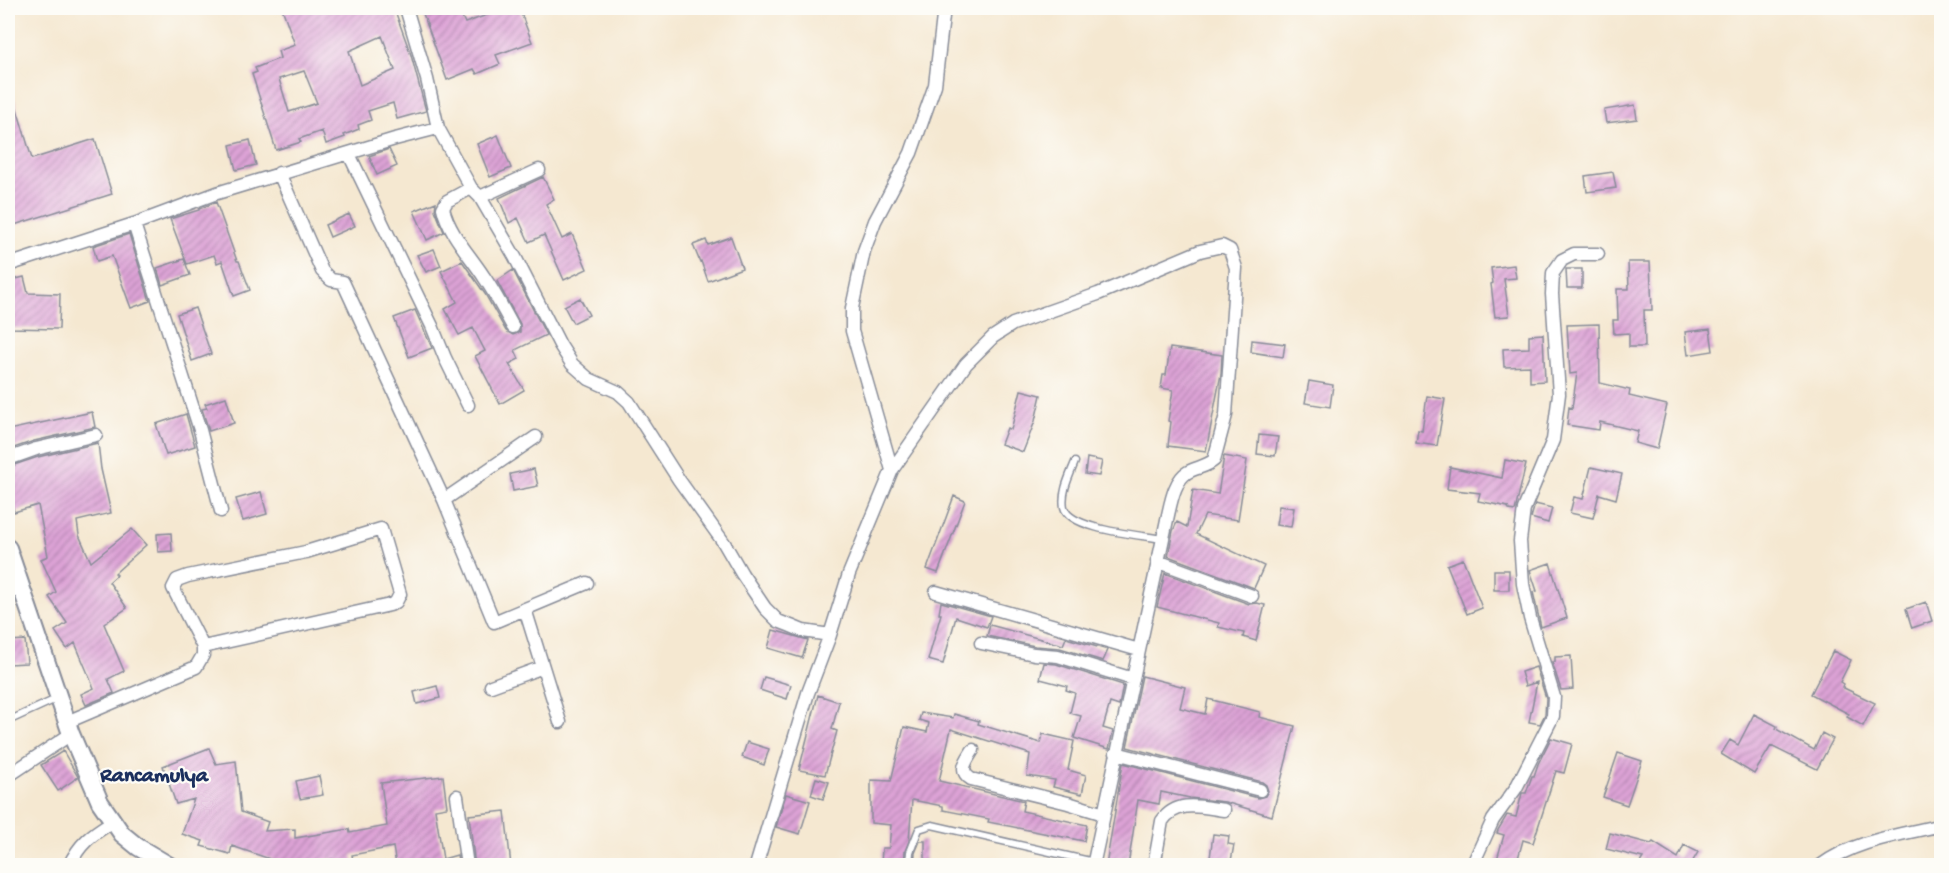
<svg xmlns="http://www.w3.org/2000/svg" width="1949" height="873" viewBox="0 0 1949 873" font-family="'Gochi Hand',sans-serif">
  <defs>
    <pattern id="building-hatch" width="6" height="6" patternUnits="userSpaceOnUse" patternTransform="scale(1.5)"><rect width="6" height="6" fill="#dda3d6"/><path d="M-1 1l2-2M0 6l6-6M5 7l2-2" fill="none" stroke="#b285b1"/></pattern>
  </defs>
  <rect width="100%" height="100%" fill="#fdfcf7"/>
  <filter id="ink" filterUnits="userSpaceOnUse"><feTurbulence type="fractalNoise" baseFrequency=".0167" numOctaves="2"/><feDisplacementMap in="SourceGraphic" scale="12" xChannelSelector="R" yChannelSelector="G"/><feConvolveMatrix kernelMatrix="1 2 1 2 8 2 1 2 1" color-interpolation-filters="sRGB"/></filter>
  <filter id="wash" filterUnits="userSpaceOnUse"><feTurbulence type="fractalNoise" baseFrequency=".008" numOctaves="4" result="noise"/><feDisplacementMap in="SourceGraphic" scale="24" xChannelSelector="R" yChannelSelector="G"/><feGaussianBlur stdDeviation="1.35" result="paint"/><feColorMatrix in="noise" values="0 0 0 0 0 0 0 0 0 0 0 0 0 0 0 0 0 1.4 0 .05"/><feComposite in="paint" operator="in"/></filter>
  <g filter="url(#wash)">
    <rect width="100%" height="100%" fill="#f5e8d1"/>
    <g id="blocks">
      <path fill="url(#building-hatch)" fill-rule="evenodd" d="M282,8H394L411,55L426,111L397,119L393,103L368,111L371,120L358,125L359,129L344,135L345,137L326,144L322,131L299,139L301,142L276,150L252,74L257,72L255,68L280,58L278,51L295,45ZM382,36L395,70L360,85L349,51ZM304,71L317,103L289,112L279,79Z
        M421,8H458L465,23L487,15L484,8H519L532,42L496,55L500,64L477,74L474,69L447,80Z
        M8,89H11L32,159L95,139L112,194L8,227Z
        M1635,105L1637,119L1606,123L1604,110Z
        M498,135L511,168L490,177L477,144Z
        M250,140L256,165L236,170L230,145Z
        M389,149L397,166L377,175L369,156Z
        M1613,172L1616,188L1587,192L1585,176Z
        M543,177L554,199L546,204L562,239L572,234L587,269L564,280L544,235L529,242L518,218L509,223L499,198Z
        M216,202L237,261H239L250,290L234,296L222,261L217,263L214,255L187,264L170,219L199,210V209Z
        M436,202L435,210L444,232L427,240L414,211Z
        M349,214L355,226L330,237L325,225Z
        M129,234L150,301L131,308L112,256L97,261L93,246Z
        M731,237L742,268L708,281L701,261L700,262L693,245L706,240L708,245Z
        M434,249L441,266L426,272L417,255Z
        M184,259L190,275L162,285L157,268Z
        M462,261L485,294L506,331L513,335L520,332V324L497,281L513,270L546,335L515,350L519,359L509,364L524,390L500,404L475,356L485,351L473,328L459,335L445,309L457,302L441,271Z
        M1628,262H1650L1652,310H1644L1645,347H1629V333L1614,334L1613,320H1618L1617,289H1629Z
        M1514,265L1516,278L1504,279L1509,316L1495,317L1491,284L1493,283L1491,268Z
        M1566,269H1582V288H1567Z
        M24,277L28,293L60,294L59,329L8,328V311L12,310L8,293V281Z
        M580,298L589,315L573,323L564,306Z
        M195,308L211,354L192,361L177,314Z
        M415,310L432,348L409,357L394,318Z
        M1599,324L1600,383L1630,390L1629,396L1667,405L1657,449L1635,443L1638,431L1600,422L1599,430L1567,425L1569,407L1572,408L1577,373L1570,374L1567,325Z
        M1710,329L1713,351L1688,355L1685,332Z
        M1543,334L1545,381L1530,382V366L1504,367L1503,349L1529,348V335Z
        M1252,340L1285,344L1283,357L1251,352Z
        M1170,348L1222,355L1221,374L1206,451L1168,446L1171,422L1168,421L1173,390L1161,388L1163,375H1166Z
        M1309,381L1333,385L1330,407L1305,403Z
        M1021,390L1041,395L1035,421L1023,452L1001,444L1007,428L1011,430Z
        M1427,396L1445,399L1437,446L1416,443L1418,430L1422,431Z
        M226,397L234,423L209,431L202,409L207,408L205,404Z
        M92,412L95,427L34,441L8,450V430Z
        M186,414L195,446L166,455L156,424Z
        M1259,435L1278,437L1275,456L1257,454Z
        M98,443L101,469L111,513L77,521L79,535L91,562L132,529L146,545L115,573L117,575L109,582L127,608L104,624L124,671L108,679L114,693L86,705L81,694L94,688L75,643L67,649L55,631L67,623L49,597L56,592L41,559L48,556L38,505L14,512L8,489V467L38,457Z
        M1224,456L1247,460L1238,520L1205,515L1196,534L1264,566L1254,588L1168,556L1173,531L1177,522L1187,527L1193,490L1218,494Z
        M1087,458L1102,461L1099,476L1085,474Z
        M1505,460L1526,464L1515,511L1509,510L1508,507L1478,501L1480,493L1447,489L1450,467L1502,478Z
        M1591,467L1622,474L1616,499L1599,494L1593,518L1570,513L1574,497L1583,499Z
        M534,469L538,486L513,491L510,474Z
        M261,492L267,514L243,521L236,499Z
        M954,496L965,501L938,573L927,569Z
        M1535,504L1552,508L1548,523L1531,518Z
        M1279,506L1294,508L1291,527L1276,525Z
        M171,533L172,551L158,552L157,534Z
        M1463,559L1482,608L1467,614L1447,565Z
        M1550,563L1567,618L1541,627L1533,592L1537,591L1530,570Z
        M1494,570H1509V590H1494Z
        M1165,573L1249,604L1257,603L1265,605L1256,641L1243,637L1244,633L1218,627L1219,623L1157,607Z
        M941,602L991,616L987,627L956,617L943,664L928,660L941,614H939Z
        M1926,602L1932,621L1912,628L1906,609Z
        M990,625L1063,645L1066,638L1108,650L1103,661L1060,648L1035,646L987,636Z
        M773,630L808,640L802,658L768,648Z
        M25,640L27,663L8,664V641Z
        M1833,651L1851,660L1840,682L1843,684L1842,687L1875,703L1863,726L1847,717L1849,714L1811,694Z
        M1571,656L1573,689L1561,690L1552,662H1555V657Z
        M1044,663L1056,664L1123,685L1119,706L1110,703L1103,728L1113,731L1109,749L1074,738L1081,716L1070,713L1075,693L1066,690L1067,686L1040,679Z
        M1536,667L1546,698L1545,714L1540,724L1529,722L1537,682L1525,686L1521,672Z
        M1142,676L1185,687L1180,708L1205,714L1208,699L1260,712L1259,717L1295,726L1272,816L1225,802L1190,798L1161,792L1159,804L1138,800L1128,866H1106L1123,763L1258,798L1265,796L1268,791L1266,785L1262,782L1127,747Z
        M764,677L791,685L787,699L760,690Z
        M437,686L440,698L417,704L414,692Z
        M818,695L839,702L832,729L837,731L825,775L799,770Z
        M921,713L953,718L954,714L979,721L978,724L1041,743L1043,734L1074,741L1068,770L1086,775L1082,794L1053,787L1055,780L1027,776L1030,754L951,729L939,781L1024,801L1022,811L1087,825L1084,841L988,822L989,819L943,810V806L912,800L909,841L905,851L904,866H881L882,848H889L891,825L871,823V780L891,781L904,727L927,732L929,723L919,720Z
        M1754,714L1777,726L1776,729L1814,750L1822,733L1833,739L1817,769L1771,746L1754,774L1721,754L1730,740L1738,745Z
        M1551,738L1572,744L1564,773L1556,771L1533,843L1523,840L1516,866L1496,863L1504,835L1497,833L1498,830L1507,815L1516,817L1522,793H1526L1532,776H1534L1538,764Z
        M747,742L769,749L764,765L742,757Z
        M209,748L216,764L236,761L241,812L268,822L265,831L295,829V838L349,829L350,833L387,826L381,783L443,776L447,807L435,809L443,859L457,855L459,866H427L426,861L396,865L393,847L352,855L354,866H333L332,859L292,866H273V860L232,846L230,854L201,846L203,841L182,834L194,799L176,804L163,766Z
        M63,751L78,777L58,791L41,765Z
        M1618,753L1642,761L1627,805L1603,797Z
        M319,776L323,795L300,799L296,781Z
        M816,778L829,782L823,799L811,795Z
        M786,794L810,801L800,834L776,827Z
        M505,811L511,866H475L469,815Z
        M1610,833L1651,844L1653,842L1678,858L1684,845L1698,852L1690,866H1638L1643,858L1606,849Z
        M1213,834L1229,836L1228,844L1234,845L1230,866H1209Z
        M920,841H925V866H914L915,853Z"/>
    </g>
  </g>
  <g filter="url(#ink)">
    <use href="#blocks" fill-opacity="0" stroke="#888c98" stroke-width="1.5"/>
    <g fill="none" stroke-linecap="round" stroke-linejoin="round">
      <g stroke="#888c98" stroke-width="9">
        <path id="lane" d="M1075,462C1070,475 1061,492 1064,507C1069,530 1142,535 1162,539
          M8,721L56,699
          M909,866L910,852L919,829L932,825L1094,862"/>
      </g>
      <g stroke="#888c98" stroke-width="15">
        <path id="street" d="M438,128L471,188L480,197L515,257L560,345L572,364L589,379L618,392L629,402L679,480L724,543L742,574L765,608L778,621L791,626L803,631L830,635
          M349,154L432,326L445,358L468,405
          M279,173L322,271L331,280L343,282L444,500L494,622L587,583
          M471,188L447,201L443,208C449,234 470,255 484,277C495,293 504,311 513,327
          M480,197L539,170
          M134,224L200,430L221,511
          M8,265L134,224L217,193L395,139L438,128L427,79L406,8
          M8,459L36,449L96,435
          M892,470L852,331V308L864,251L875,221L911,153L935,85L944,8
          M444,500L536,437
          M1157,561L1252,596
          M936,592L1139,650
          M8,593L20,589
          M525,609L560,722
          M981,643L1034,654L1058,656L1133,679
          M491,686L543,667
          M67,722L196,667L203,655V647L173,588L177,580L188,576L306,552L381,529L400,594L396,602L390,605L203,647
          M973,750C966,761 958,771 971,779L1068,803L1104,814
          M1116,753L1260,790
          M8,776L71,734
          M457,796L467,866
          M69,866C79,844 92,834 112,822
          M756,866L808,693L830,635L849,574L892,470L966,364L993,337L1013,324L1098,294L1200,251L1222,246L1230,250L1236,268L1226,415L1214,460C1206,467 1197,467 1188,472C1175,479 1171,502 1168,515L1093,866
          M1154,866L1162,821C1177,799 1202,807 1224,810
          M1472,866L1493,820L1516,788L1553,716L1554,697L1530,618L1523,584L1520,541L1524,509L1553,440L1559,394L1552,294L1553,273L1562,260L1574,254H1598
          M1820,866C1855,840 1900,835 1942,825"/>
      </g>
      <g stroke="#888c98" stroke-width="20">
        <path id="secondary" d="M8,548L71,734L100,802L122,834L138,847L170,866"/>
      </g>
      <use href="#lane" stroke="#fff" stroke-width="6"/>
      <use href="#street" stroke="#fff" stroke-width="12"/>
      <use href="#secondary" stroke="#fff" stroke-width="16"/>
    </g>
  </g>
  <g text-anchor="middle" dominant-baseline="central" stroke-width="4.5" stroke-linejoin="round" paint-order="stroke">
    <g font-size="22" font-weight="bold" fill="#1b2f5e" stroke="#fdfcf7">
      <text x="154" y="777">Rancamulya</text>
    </g>
  </g>
  <rect width="1949" height="873" fill="none" stroke="#fdfcf7" stroke-width="30"/>
</svg>
